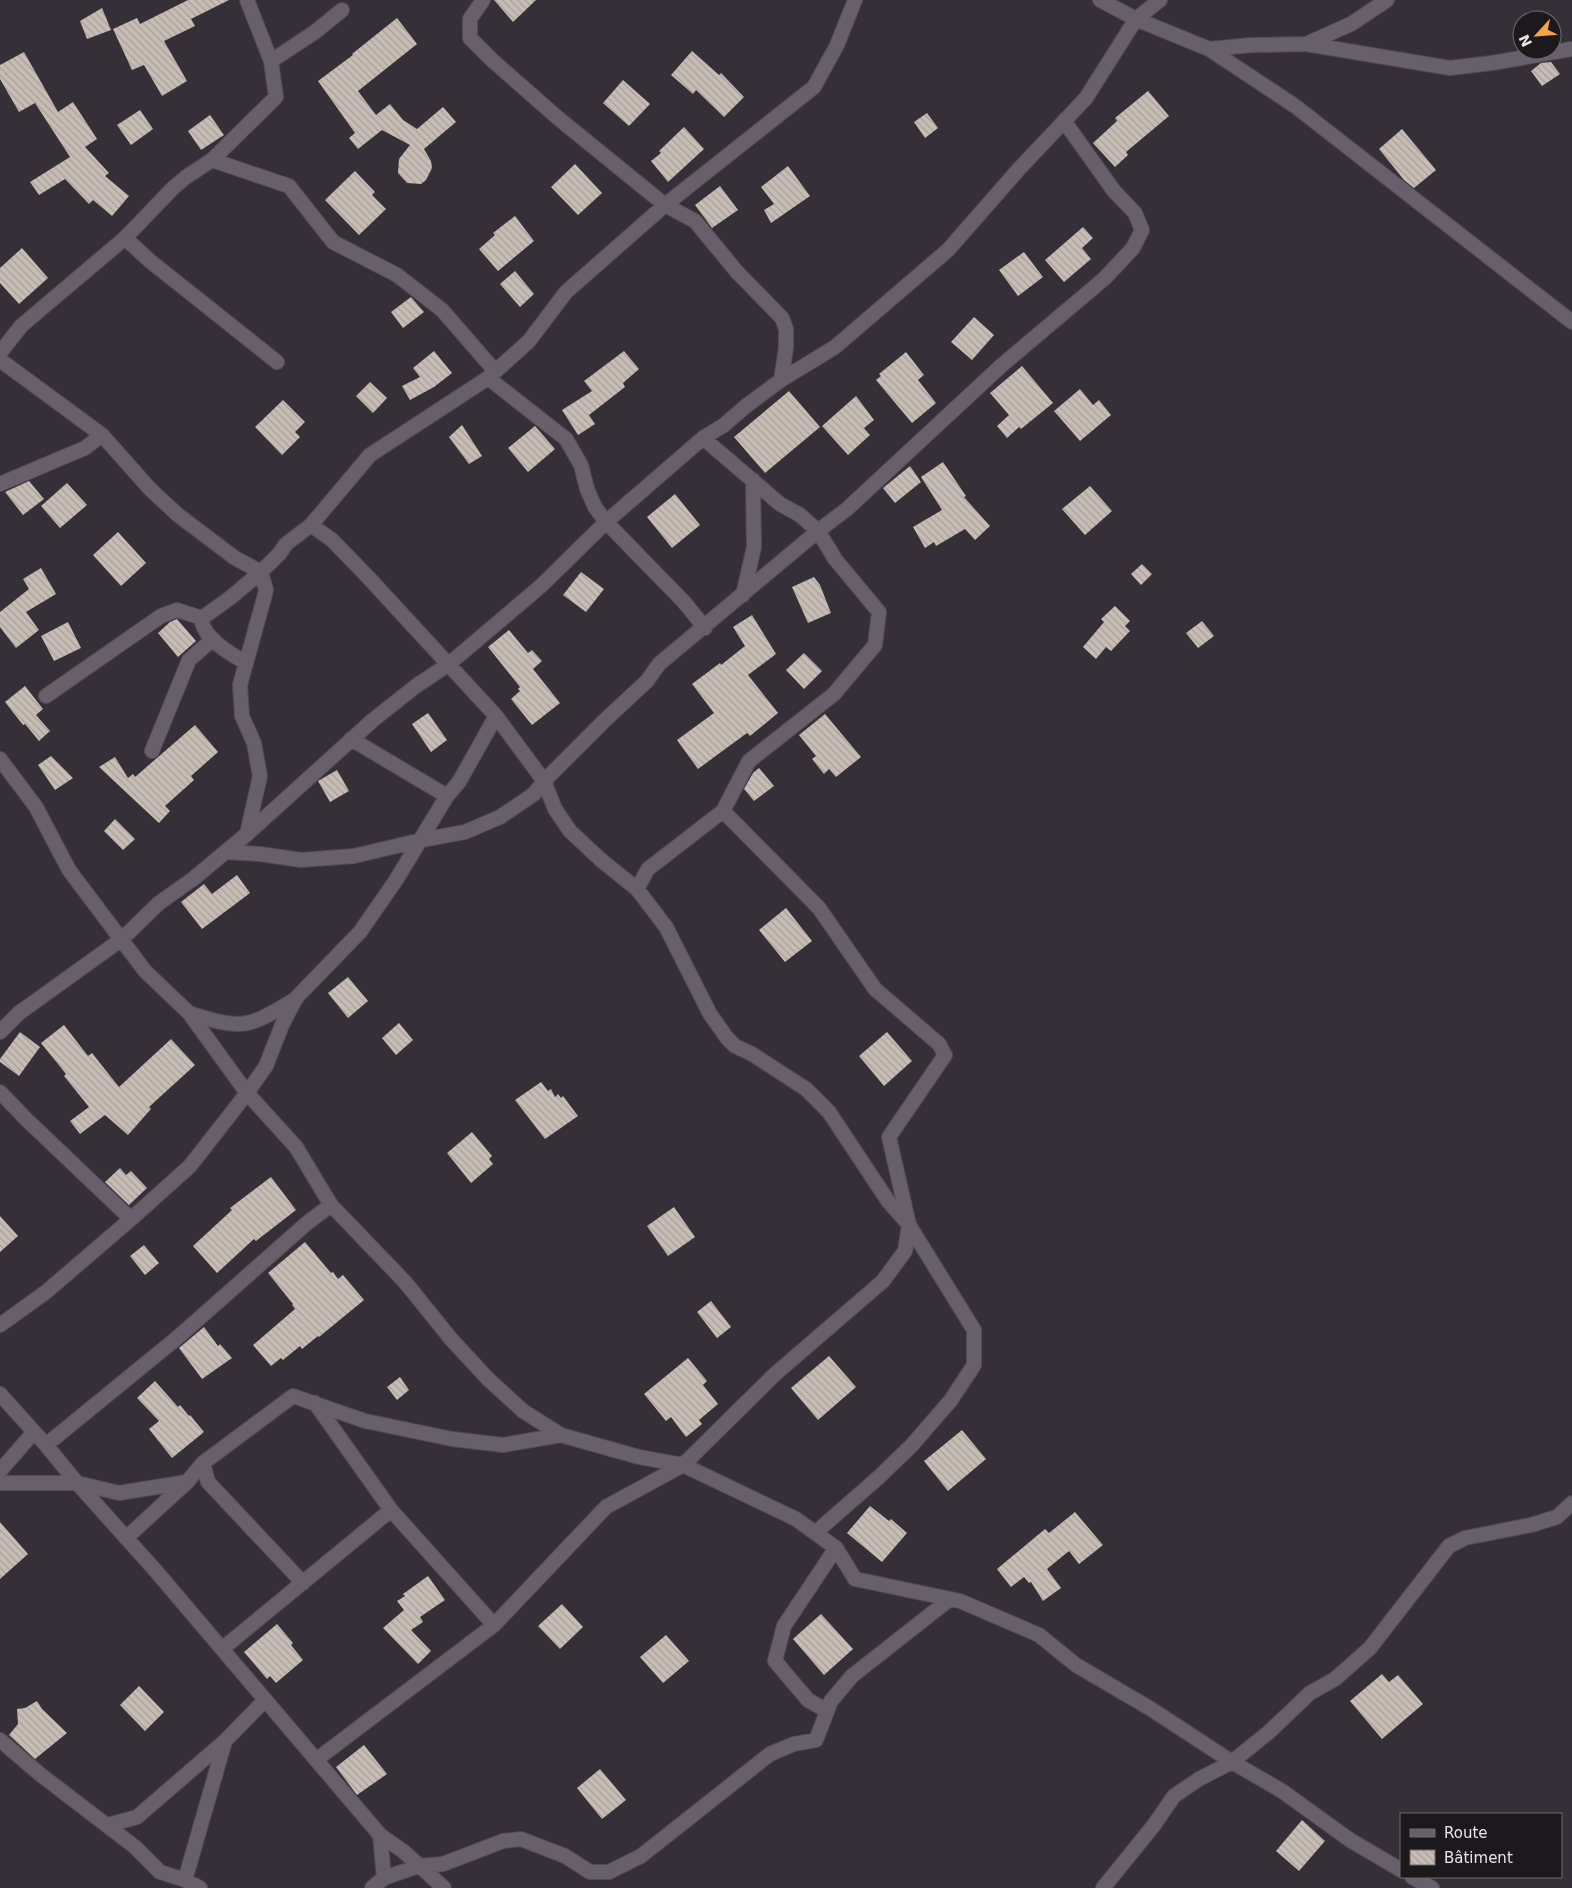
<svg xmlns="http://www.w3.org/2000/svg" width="1572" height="1888" viewBox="0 0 1572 1888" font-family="'DejaVu Sans',sans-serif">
  <defs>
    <pattern id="building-back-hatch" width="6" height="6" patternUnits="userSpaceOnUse" patternTransform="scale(1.25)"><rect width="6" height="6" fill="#c7bdb5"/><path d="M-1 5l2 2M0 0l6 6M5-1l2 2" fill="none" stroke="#a79f99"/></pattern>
  </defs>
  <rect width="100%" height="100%" fill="#353038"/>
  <path fill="url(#building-back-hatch)" d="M188,0H229L191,19L195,26L164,41L187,81L162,96L144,65L132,70L113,29L137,18L140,24Z
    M494,0H536L513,22Z
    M102,8L111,30L87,39L80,21Z
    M397,18L417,44L358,91L376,115L390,104L403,120L417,129L443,107L456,122L424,149L431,161L432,168L426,180L421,184L407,183L398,173L399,159L410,145L382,130L358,149L349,138L355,133L318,81L353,55L352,54Z
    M692,51L719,75L721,73L744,97L724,117L696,90L693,94L671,75Z
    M24,52L58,112L73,102L97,139L85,147L109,173L105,176L129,196L112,216L93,200L89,204L65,179L39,195L30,182L70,157L35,103L19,112L0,79V65Z
    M1551,62L1560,74L1542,86L1531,71L1541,63Z
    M623,80L650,104L629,126L603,103Z
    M1148,91L1169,116L1126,152L1128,155L1115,167L1093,143L1117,121L1115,118Z
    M140,110L153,129L131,145L117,125Z
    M927,113L938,128L925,138L914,122Z
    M210,115L224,135L201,150L188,131Z
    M684,127L704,149L668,182L651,161L661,153L659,151Z
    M1402,129L1436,170L1414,188L1404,180L1379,149Z
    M575,164L602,193L578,215L551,187Z
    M788,166L810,196L771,223L764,210L774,204L761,187Z
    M355,171L375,192L372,195L386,209L359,235L325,200Z
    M720,186L738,210L712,228L695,205Z
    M515,216L534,241L498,271L479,249L495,235L493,233Z
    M1083,227L1093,238L1082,248L1091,259L1064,282L1045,260Z
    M22,248L48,278L19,304L0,283V268Z
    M1024,252L1043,277L1018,296L999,270Z
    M515,271L534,294L520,307L500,284Z
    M411,297L424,312L403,328L391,312Z
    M974,317L994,335L972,360L951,342Z
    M434,351L452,373L434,387L410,400L402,386L420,377L413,368Z
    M624,351L639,369L623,383L625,387L589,415L595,424L578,435L562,410L592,391L584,381Z
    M906,352L924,375L918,380L936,403L912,423L876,380L881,376L879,374Z
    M1022,366L1053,403L1021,429L1019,427L1007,438L997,426L1009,415L990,393Z
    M370,382L387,398L373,413L356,396Z
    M1080,389L1093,405L1099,400L1111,415L1080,441L1054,411Z
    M789,391L820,427L765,473L734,437Z
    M856,396L874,420L864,428L870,435L848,455L822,426Z
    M283,400L305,422L295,432L300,437L282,455L255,427Z
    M462,425L482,456L469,464L449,437Z
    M535,426L555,449L528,472L508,448Z
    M943,462L966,496L964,497L990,526L975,540L965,529L936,546L934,542L925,548L913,527L942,510L921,477Z
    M910,466L921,482L895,503L883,488Z
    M29,481L44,499L23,515L5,492Z
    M67,483L87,505L60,528L41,506Z
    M1090,486L1112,511L1085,535L1062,509Z
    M675,494L700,525L672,548L647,517Z
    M118,532L146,563L121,586L93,555Z
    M1142,564L1152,574L1141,585L1131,574Z
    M41,568L56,594L26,612L39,630L16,648L0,627V612L29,589L23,579Z
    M581,572L604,589L586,612L563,595Z
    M814,577L820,585L831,613L808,623L792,587Z
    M1115,606L1130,621L1125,626L1130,631L1111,651L1106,647L1096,659L1083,647L1104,622L1101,619Z
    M752,615L776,654L748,675L778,713L750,736L747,733L698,769L677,740L714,713L692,684L720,663L721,665L745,646L733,627Z
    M177,619L196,641L178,657L158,633L170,622Z
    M1202,621L1214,636L1198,648L1186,633Z
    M68,622L81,648L54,661L41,636Z
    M509,630L528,653L532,650L542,661L533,669L560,703L532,725L511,699L520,691L518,689L520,687L488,647Z
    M804,653L822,671L804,689L786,670Z
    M25,686L43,709L36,715L50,731L39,741L25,724L23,725L5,702Z
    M428,713L447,740L431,752L412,724Z
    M825,714L861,757L836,777L829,769L824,774L812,759L816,756L799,735Z
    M195,725L218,752L191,776L194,780L165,806L170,811L159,823L99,767L115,757L128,778L133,774L135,777Z
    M51,756L73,778L55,790L38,765Z
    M759,768L774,786L754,801L744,789L753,773Z
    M337,770L349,791L330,802L318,781Z
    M115,819L135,839L123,850L104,831Z
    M237,875L250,893L202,929L181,902L204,884L212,894Z
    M786,908L812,941L785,962L759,930Z
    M348,977L368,1001L348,1018L328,993Z
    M399,1023L413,1040L396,1055L382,1038Z
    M64,1025L88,1056L92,1053L119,1087L171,1039L195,1065L149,1107L151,1109L128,1135L105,1115L80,1134L70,1121L89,1107L64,1076L66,1074L41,1043Z
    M20,1032L40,1047L19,1076L0,1062V1059Z
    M887,1032L912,1061L884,1086L859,1056Z
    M541,1082L548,1091L551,1089L555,1097L558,1094L561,1098L563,1096L578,1116L545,1139L515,1100Z
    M472,1132L492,1156L489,1159L493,1164L471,1183L447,1153Z
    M120,1168L126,1175L131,1171L147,1188L129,1205L105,1182Z
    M271,1177L296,1210L256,1241L254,1239L217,1273L193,1246L232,1210L230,1208Z
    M674,1207L695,1237L668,1256L647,1226Z
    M0,1216L18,1236L0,1252Z
    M305,1242L331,1273L333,1272L338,1279L343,1275L364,1300L319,1337L318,1336L302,1349L300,1346L283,1360L281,1358L271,1366L253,1345L295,1309L292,1305L293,1304L268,1273Z
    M144,1245L159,1263L145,1275L130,1256Z
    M711,1301L731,1327L717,1338L697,1312Z
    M204,1327L218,1346L220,1344L232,1358L202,1379L179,1348Z
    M829,1356L856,1387L818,1420L791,1388Z
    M688,1358L707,1381L703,1385L718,1404L699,1420L702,1424L686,1437L671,1417L666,1421L644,1394Z
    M400,1377L409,1390L397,1400L387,1387Z
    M155,1381L178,1407L180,1405L189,1416L190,1415L204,1432L172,1458L149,1429L159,1421L137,1398Z
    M962,1430L986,1459L948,1491L924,1461Z
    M870,1506L889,1521L891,1519L907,1533L882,1562L847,1533Z
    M1075,1512L1103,1545L1079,1564L1069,1551L1047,1569L1061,1588L1043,1601L1031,1582L1029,1583L1024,1577L1011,1587L997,1569L1045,1529L1049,1533Z
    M0,1522L28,1554L0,1579Z
    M428,1576L445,1600L420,1617L423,1622L411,1630L431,1651L418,1664L383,1628L404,1610L397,1601L405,1596L403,1594Z
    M562,1604L583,1627L560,1649L538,1626Z
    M821,1614L853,1649L824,1675L793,1639Z
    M277,1624L293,1643L291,1645L303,1660L276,1683L270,1676L267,1679L244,1652Z
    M666,1635L689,1661L663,1683L640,1657Z
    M1382,1674L1389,1682L1398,1675L1423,1704L1382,1739L1350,1701Z
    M139,1686L164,1712L145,1731L120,1705Z
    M37,1701L42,1709L67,1733L35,1759L9,1735L18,1724L17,1709L25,1708Z
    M364,1745L387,1774L357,1795L336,1767Z
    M600,1769L626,1800L602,1819L577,1788Z
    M1302,1820L1325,1841L1299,1871L1276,1851Z"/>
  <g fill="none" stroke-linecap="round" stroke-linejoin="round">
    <g stroke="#524d54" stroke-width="16">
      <path id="minor" d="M483,0L470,19V38L492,60L558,118L665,205L695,221L737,272L782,318L786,329V348L781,380
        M1100,0L1136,19L1209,49L1295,106L1572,322
        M1306,44L1450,68L1492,63L1572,49
        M1209,49L1252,45L1306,44L1351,24L1387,0
        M271,61L315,32L342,10
        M212,160L289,186L333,242L397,275L442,310L495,371
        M125,238L150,261L277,362
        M0,353L21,326L125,238L173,188L186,177L212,160L276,97L271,61L247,0
        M0,360L102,435L150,489L178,515L235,558L261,572L266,590L264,598L240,685L242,716L254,743L260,776L247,834
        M488,378L566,439L581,465L587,489L595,507L606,522L684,602L705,628
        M0,484L85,448L102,435
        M311,525L332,540L367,576L496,716
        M743,595L754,547L753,480
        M245,662C232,655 200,636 202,618L230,598L261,572L280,553L286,544L311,525L370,455L488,378L529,341L566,292L665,205L814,87L837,45L855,0
        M46,696L161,616L177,610L202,618
        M351,739L447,796
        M152,751L189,660L213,639
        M0,759L36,807L69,870L145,971L189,1013L247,1093L296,1147L331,1205L405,1282L451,1339L487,1378L523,1411L561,1435L639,1457L683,1465L796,1519L836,1548L855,1579L960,1601L1039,1635L1076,1665L1151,1709L1232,1762L1282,1791L1350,1840L1401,1870
        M723,811L819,908L875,989L939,1044L945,1055L889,1137L909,1225L974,1330V1365L951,1400L912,1445L879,1477L815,1533
        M225,852L260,854L301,860L354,856L422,840L465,832L500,817L534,794L544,781L604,721L647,681L659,664L818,531L800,515L780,504L703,438
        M637,889L648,869L723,811L749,761L834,694L875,645L879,612L835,559L818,531L847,509L1002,365L1105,278L1133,248L1142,230L1135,213L1114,191L1064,121
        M189,1013C205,1018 222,1024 239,1024C258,1024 279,1008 296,999
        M0,1032L19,1013L122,939L159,903L193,879L247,834L373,720L416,686L449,664L542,585L606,522L703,438L724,425L746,406L781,380L835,347L948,250L1018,170L1086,98L1136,19L1160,0
        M0,1092L27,1120L131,1219
        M0,1325L46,1292L131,1219L190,1166L247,1093L266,1066L282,1025L296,998L360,932L396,880L447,796L459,782L496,716L544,781L555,809L570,831L601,860L637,889L666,927L710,1014L727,1038L735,1046L752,1054L806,1089L829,1112L888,1201L909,1225L905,1251L883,1281L774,1375L683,1465L606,1507L494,1625L316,1760
        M0,1394L46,1445L77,1483L119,1493L187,1482
        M315,1403L391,1510L494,1625
        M46,1445L177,1338L307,1223L331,1205
        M203,1463L208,1482L303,1583
        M0,1471L34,1432
        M0,1483H77L155,1570L380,1835L403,1851L444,1888
        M126,1538L187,1482L203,1463L293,1396L365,1421L452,1439L503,1445L561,1435
        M222,1649L391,1510
        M827,1711L808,1700L775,1661L784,1626L836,1548
        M0,1740L41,1775L135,1847L160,1872L185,1880L200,1888
        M108,1825L137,1817L225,1741L265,1700
        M380,1835L384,1878
        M1412,1877L1432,1888
        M185,1880L225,1741
        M372,1888L384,1878L419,1866L443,1864L503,1841L521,1839L565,1856L590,1872H609L641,1856L770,1754L794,1744L816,1740L831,1701L852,1676L950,1599
        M1103,1888L1154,1825L1174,1796L1199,1779L1232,1762L1269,1732L1310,1693L1335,1679L1370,1648L1449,1546L1465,1538L1531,1525L1557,1517L1572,1503"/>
    </g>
    <use href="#minor" stroke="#67606a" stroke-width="14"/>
  </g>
  <rect x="1400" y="1813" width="162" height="65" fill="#1b191c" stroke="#6d6b6e"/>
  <rect x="1410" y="1829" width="25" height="8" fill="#67606a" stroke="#6d6b6e"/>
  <text x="1444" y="1838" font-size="15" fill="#e9e5ea">Route</text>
  <rect x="1410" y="1850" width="25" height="15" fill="url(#building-back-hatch)" stroke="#6d6b6e"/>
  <text x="1444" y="1863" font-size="15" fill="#e9e5ea">Bâtiment</text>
  <g transform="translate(1537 35) rotate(244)"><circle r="24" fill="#1b191c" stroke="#6d6b6e"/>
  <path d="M0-4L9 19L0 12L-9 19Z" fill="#f4a444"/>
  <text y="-8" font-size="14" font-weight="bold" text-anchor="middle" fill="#e9e5ea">N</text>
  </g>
</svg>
